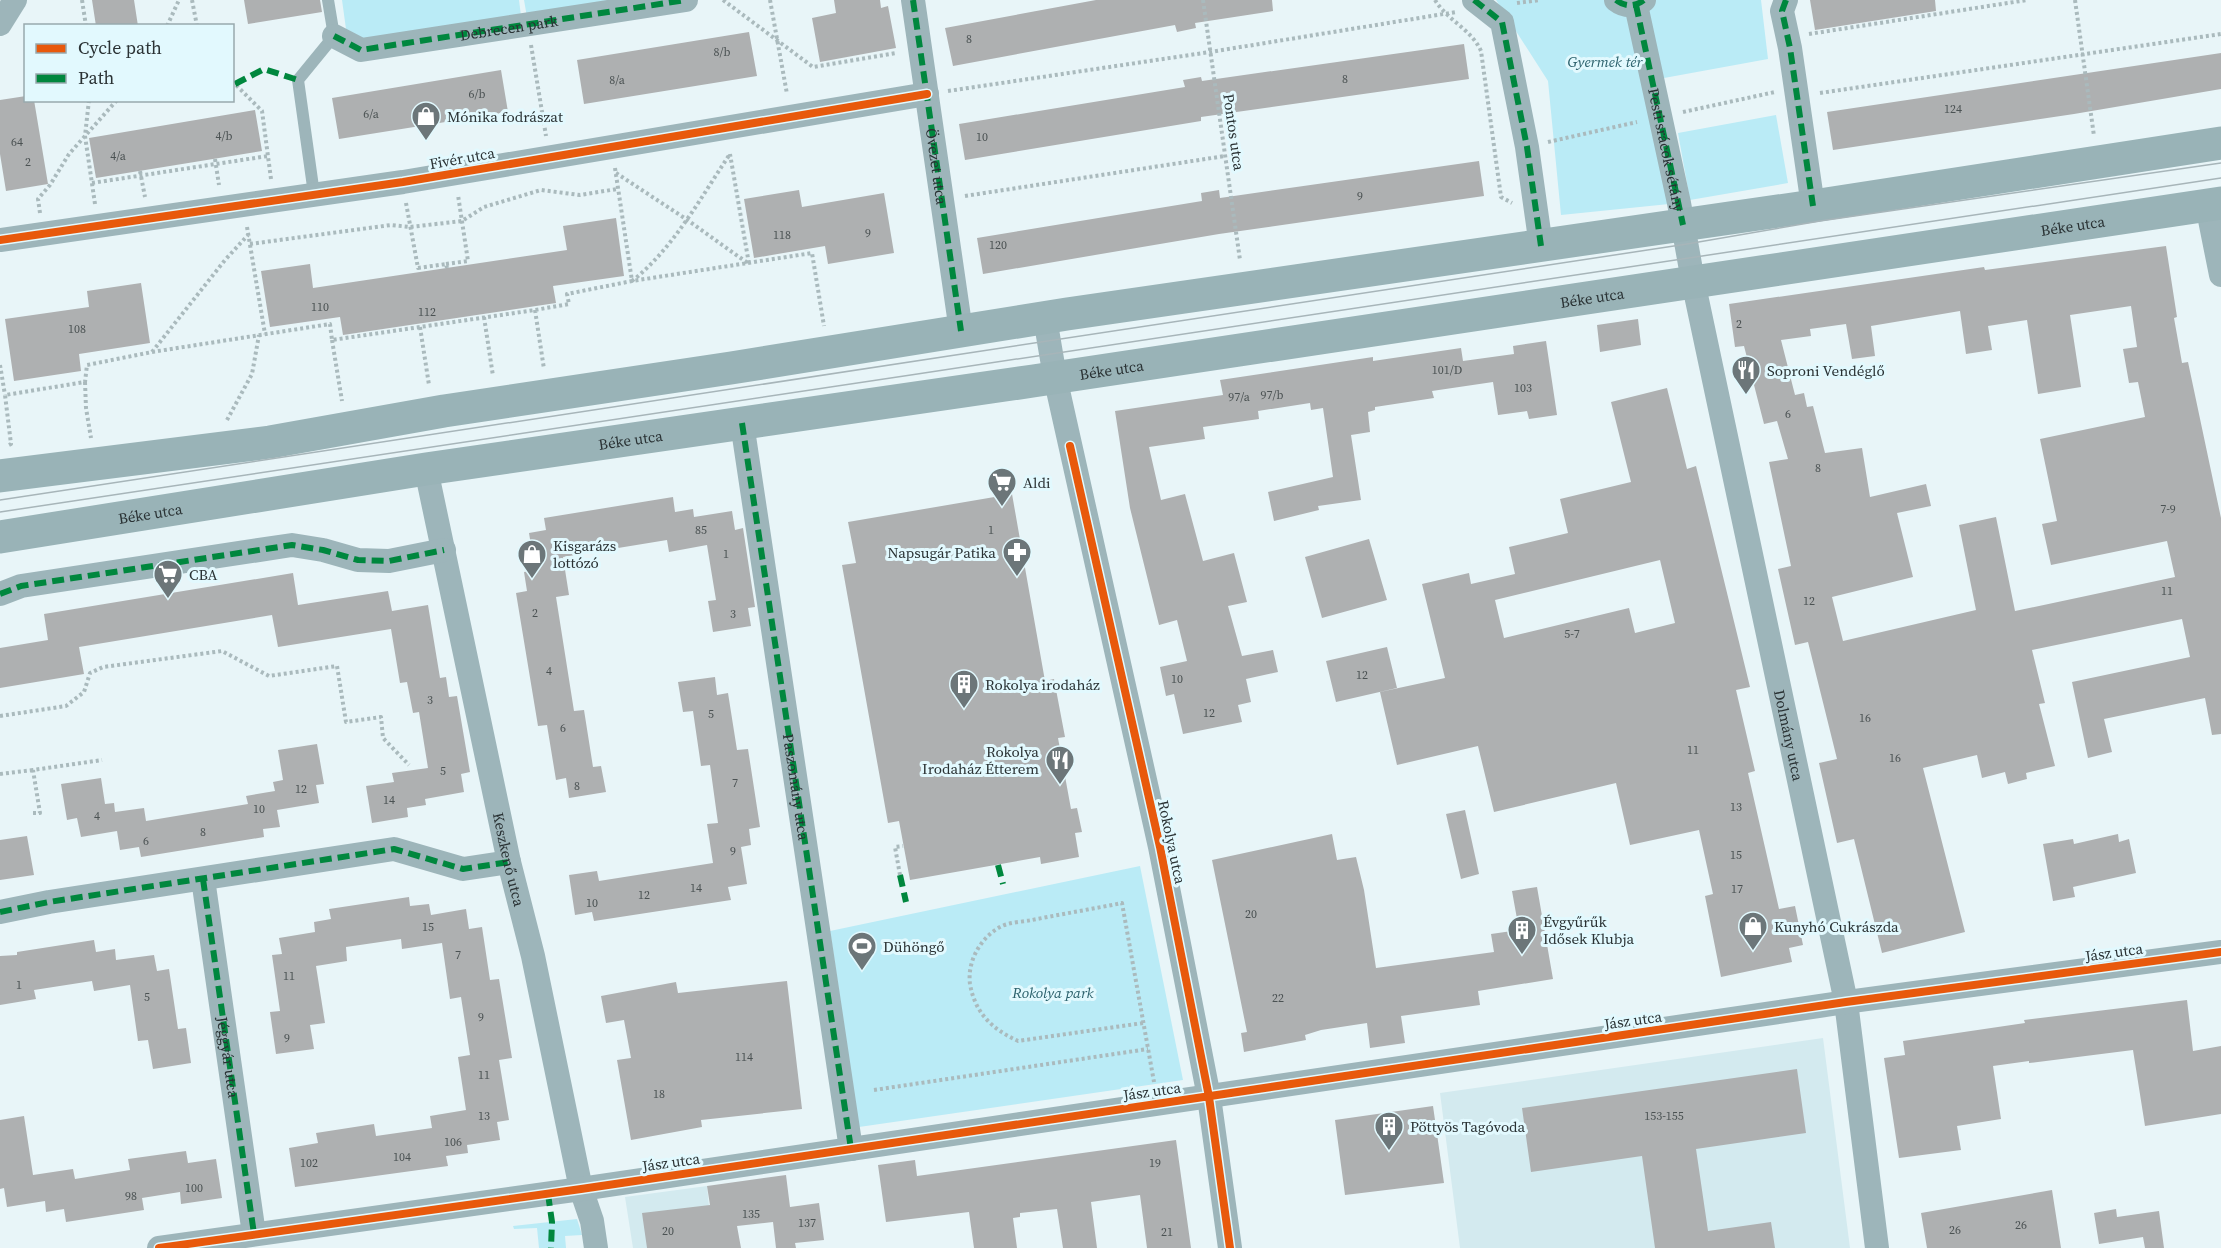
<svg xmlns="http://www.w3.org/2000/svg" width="2221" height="1248" viewBox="0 0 2221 1248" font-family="'Source Serif 4',serif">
  <rect width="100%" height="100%" fill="#e8f5f8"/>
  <path fill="#d3eaef" d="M1823,1038L1850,1248H1460L1440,1093Z
    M707,1186L713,1248H633L625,1197Z"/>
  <path fill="#baebf6" d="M342,0H519L521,16L363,41L346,29Z
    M524,0H678L528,23Z
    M1496,0H1761L1768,59L1664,78L1679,203L1561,215L1548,81Z
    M1776,115L1788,183L1690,200L1678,133Z
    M1140,866L1183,1080L859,1127L830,931Z
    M577,1219L582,1235L565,1236L566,1248H539L537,1228L514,1229L513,1226Z"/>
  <path fill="#aeb0b1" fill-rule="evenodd" d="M92,0H134L138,26H96Z
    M244,0H320L322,12L248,24Z
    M834,0H880L881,8L888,6L896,48L820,62L812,18L836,13Z
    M1096,0H1272L1273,11L1195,23L1196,28L1177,32L1175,25L953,66L945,28Z
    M1810,0H1935L1936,11L1815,30Z
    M749,32L757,76L584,104L577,60Z
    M1464,44L1469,79L1201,117V121L965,160L959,124L1185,87L1183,80L1201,77L1202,81Z
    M2221,53V89L2074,114L1833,150L1827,112Z
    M501,70L508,112L339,139L332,98Z
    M26,96V100H34L48,184L6,191L0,154V100Z
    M255,110L262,151L96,178L89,138Z
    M1479,161L1484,196L1219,234L983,274L977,238L1202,201L1201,193L1219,190L1220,198Z
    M799,190L802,207L884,193L894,253L828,264L825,246L754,258L744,199Z
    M616,218L624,276L553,286L556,303L343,335L340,317L270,327L261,271L310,264L313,288L567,250L563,226Z
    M2166,246L2177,317L2174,318L2182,363L2188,362L2221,518V734L2212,735L2205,698L2104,719L2112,752L2088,758L2072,682L2190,657L2182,619L2032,650L2045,703L2039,704L2055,766L2026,773L2027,779L2008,784L2005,772L1982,778L1977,755L1923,768L1965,932L1882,953L1854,839L1837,843L1819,763L1837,759L1808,642L1795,645L1778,569L1791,566L1769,462L1788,459L1777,421L1764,424L1744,346L1735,347L1729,304L1984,267L1985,270ZM2131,306L2137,347L2123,349L2129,383L2138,382L2145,417L2040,439L2057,521L2042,524L2051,565L2167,541L2175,577L2015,611L1996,517L1959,525L1976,610L1843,641L1832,597L1913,577L1897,513L1931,506L1926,484L1870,497L1862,448L1825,453L1813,406L1807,407L1804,393L1795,395L1781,340L1811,336L1810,329L1846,324L1852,359L1875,356L1871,326L1960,311L1966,354L1992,350L1988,326L2027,320L2038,394L2081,387L2070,315Z
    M141,283L150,343L79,354L81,371L14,381L5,319L89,307L87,291Z
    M1638,319L1641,345L1600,352L1597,325Z
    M1546,341L1557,415L1529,419L1527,411L1498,415L1493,382L1432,391L1434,398L1375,407V410L1368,412L1370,432L1351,435L1361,500L1318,506L1319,510L1274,521L1268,492L1333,477L1323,408L1311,410L1310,403L1258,411L1259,419L1203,427L1205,439L1149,447L1161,500L1185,494L1203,561L1234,553L1247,602L1228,606L1242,656L1273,650L1278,672L1246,679L1251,702L1238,705L1242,722L1183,734L1174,694L1166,696L1160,667L1187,661L1177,620L1159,625L1130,508L1115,411L1223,395L1220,380L1373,357V361L1461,348L1463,361L1514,354L1513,346Z
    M1667,388L1687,469L1696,466L1750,687L1736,690L1755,771L1748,773L1779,909L1795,906L1803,945L1789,948L1792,962L1721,977L1705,896L1713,894L1699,830L1630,845L1616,783L1494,812L1478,746L1397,765L1380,692L1445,678L1422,584L1469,573L1471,584L1515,574L1509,547L1568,533L1560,499L1631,482L1611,402ZM1660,560L1675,623L1635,633L1629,608L1504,638L1495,600Z
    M1012,494L1045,681L1054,679L1065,737L1058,738L1071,809L1077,808L1082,832L1075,833L1079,857L1041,864L1040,857L910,880L899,821L888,823L842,565L856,563L848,522Z
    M673,497L675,512L693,509L694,517L732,511L735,530L743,528L755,607L748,608L751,626L713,632L708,601L716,600L707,545L669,552L667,540L563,557L569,595L556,597L574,711L584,710L593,767L601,766L606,792L569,798L566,778L556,780L547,725L538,726L516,593L527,591L524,572L535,570L529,533L546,530L544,518Z
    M1369,539L1387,600L1322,618L1305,557Z
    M293,573L298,605L388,591L392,611L428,605L440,678L446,677L449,697L457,696L470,772L461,774L464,792L425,799L426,805L407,808L408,817L372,823L366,786L394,782L392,773L428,768L419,712L413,713L407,682L400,683L391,629L278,647L272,615L79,647L84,674L0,688V648L48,640L44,614Z
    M1387,647L1397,688L1336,702L1326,661Z
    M715,677L717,695L728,693L737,750L748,749L760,827L749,829L751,845L741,847L747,884L728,887L731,900L594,921L592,912L575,915L569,875L597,871L599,881L713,863L707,824L718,823L710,765L701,766L693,711L683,712L678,682Z
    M317,744L324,784L316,785L319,803L277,810L280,827L263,829L264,837L141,857L139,847L120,850L117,831L81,837L77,818L67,820L61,784L101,778L105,804L114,803L115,812L144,808L146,821L248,804L246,796L275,791L273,782L283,780L278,750Z
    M1465,810L1479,874L1461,879L1446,814Z
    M1332,834L1337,860L1356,857L1364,890L1376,968L1494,952L1491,934L1519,930L1512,891L1537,887L1553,979L1478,991L1480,1005L1401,1016L1405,1043L1370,1048L1367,1023L1321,1030L1305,1035L1306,1040L1244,1052L1241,1033L1247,1032L1212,860Z
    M2118,834L2119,842L2129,839L2136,873L2073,887L2075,897L2053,901L2043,844L2073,839L2074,844Z
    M27,836L34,875L0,880V840Z
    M409,897L410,906L429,904L431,915L466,909L469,929L482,927L490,980L499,979L512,1058L499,1060L509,1120L497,1122L500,1140L467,1145L468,1153L446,1156L448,1166L295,1187L289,1148L318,1143L316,1133L374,1124L376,1136L432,1128L430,1116L466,1110L458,1057L470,1055L461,997L450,999L442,943L402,949L401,939L346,947L347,961L316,966L325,1023L310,1025L314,1049L276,1054L270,1012L280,1011L272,955L282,954L279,938L315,932L314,922L331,919L329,909Z
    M94,940L96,952L115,949L116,960L154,955L157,971L169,969L178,1029L186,1028L191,1063L153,1069L148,1040L138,1041L130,985L94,991L92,981L34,990L36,999L0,1005V956L17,955V952Z
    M787,981L802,1109L701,1120L702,1127L631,1140L617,1060L631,1058L624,1020L606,1023L601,996L676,982L678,993Z
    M2187,1000L2193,1051L2221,1046V1114L2145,1126L2133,1050L2029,1063V1061L1993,1066L2001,1119L1957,1126L1961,1150L1899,1158L1884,1058L1905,1055L1903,1041L2025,1023L2024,1020Z
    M1797,1069L1806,1133L1696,1149L1708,1231L1771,1222L1775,1248H1655L1642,1156L1531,1172L1522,1108Z
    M1433,1106L1444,1183L1345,1195L1335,1120Z
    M24,1116L33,1175L73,1169L75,1179L130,1170L128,1159L186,1151L188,1163L216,1159L222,1198L181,1204L180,1192L142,1198L144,1210L66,1222L64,1209L46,1212L45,1201L7,1207L4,1188L0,1189V1120Z
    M1176,1140L1191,1248H1147L1140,1195L1091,1202L1097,1248H1063L1057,1209L1020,1213V1217L1013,1218L1017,1248H974L969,1212L886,1222L878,1165L915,1160L917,1176Z
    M786,1175L790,1207L819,1203L824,1240L795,1243L796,1248H776L773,1222L737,1226L741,1248H647L642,1213L710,1205L707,1186Z
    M2052,1190L2061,1248H1927L1921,1213Z
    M2116,1209L2117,1217L2159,1211L2164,1248H2145L2143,1237L2099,1244L2094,1213Z"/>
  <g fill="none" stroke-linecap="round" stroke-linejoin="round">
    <path stroke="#aababd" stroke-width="4" stroke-dasharray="3 3" stroke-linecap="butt" d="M82,0L86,26
      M192,0L197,26
      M723,0L813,67L896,53
      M770,0L787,94
      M1203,0L1240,260
      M1435,0C1447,20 1472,30 1481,51L1501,197L1512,203
      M2075,0L2094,136
      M1517,3L1540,0
      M167,26L179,0
      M1809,34L2027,0
      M531,45L546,136
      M232,81L262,111L271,179
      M948,91L1210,52L1456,12
      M1820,93L2221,34
      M89,100L85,136L95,204
      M1683,112L1775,92
      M1548,142L1637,122
      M215,159L219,185
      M615,168L632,281C673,249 701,197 730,154
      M140,171L145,197
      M616,173L686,219L749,264L730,154
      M92,183L268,156
      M965,196L1225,156
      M406,203L418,268L446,264L447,268
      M40,213L38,199L50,185L69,154L117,100
      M247,227L265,334
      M250,244L391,225L410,227L462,221L484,207L541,190L580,195L617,189
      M446,264L468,261L458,195
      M535,310L544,369
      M484,317L493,376
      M420,327L429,385
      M332,340L342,401
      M152,352L330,324L332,340L535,310L569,304L567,294L632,281L812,253L824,326
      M0,365L5,395
      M85,382L86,408L91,438
      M227,420L252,374L259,335
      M9,445L11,444L5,395L85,382L87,365L152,352L225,260L248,235
      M0,716L66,706L84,692L90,673L103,667L222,651L269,676L337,666L346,722L381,717L383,738L409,765
      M0,774L33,770
      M33,813H40L33,770L102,760
      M900,875L895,847L903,846
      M1143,1023L1018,1041C992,1029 975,1013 970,984C967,962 980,938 1000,927C1009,922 1022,922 1032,920C1062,914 1092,909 1122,903L1154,1082
      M874,1090L1148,1049"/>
    <path stroke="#9db5ba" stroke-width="12" d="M314,194L298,80L334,36L328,0"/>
    <g stroke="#9db5ba" stroke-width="24">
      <path id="s1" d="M913,0L961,331"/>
      <path d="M1474,0L1502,22L1527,147L1541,246"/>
      <path d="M1616,0C1625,7 1635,7 1644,0"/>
      <path d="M1786,0L1782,11L1790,48L1813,206"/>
      <path id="s2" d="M1636,5L1679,203L1693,281L1846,1002L1877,1248"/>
      <path d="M0,24L15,0"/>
      <path d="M334,36L361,50L686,0"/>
      <path d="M2207,205L2221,275"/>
      <path d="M0,240L403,182L927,94"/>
      <path d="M1045,318L1055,377L1160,847L1209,1097L1230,1248"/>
      <path d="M742,423L851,1149"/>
      <path id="s3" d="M426,469L509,862L533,956L581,1189L592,1221L596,1248"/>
      <path d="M0,594L21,586L292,545L323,550L358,560L389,561L444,550"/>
      <path d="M203,879L254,1234"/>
      <path d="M0,912L49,902L394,849L463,869L509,862"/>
      <path d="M159,1248L581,1189L1846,1002L2221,952"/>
    </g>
    <g stroke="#99b3b7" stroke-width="33">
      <path d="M0,476L270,442L444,411L731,368L1067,314L1813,206L2221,143"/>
      <path id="s4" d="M0,537L426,469L1033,381L2221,203"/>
    </g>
    <path stroke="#a7b5b9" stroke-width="1.5" d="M0,500L1687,244L1820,221L2221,163
      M0,512C740,398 1481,293 2221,178"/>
    <g stroke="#00873e" stroke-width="6" stroke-dasharray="12 6" stroke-linecap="butt">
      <path d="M913,0L961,331"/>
      <path d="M1474,0L1502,22L1527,147L1541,246"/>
      <path d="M1616,0C1625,7 1635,7 1644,0"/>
      <path d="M1786,0L1782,11L1790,48L1813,206"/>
      <path id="s5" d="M1636,5L1683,225"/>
      <path id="s6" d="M334,36L361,50L686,0"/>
      <path d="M235,84L264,69L298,80"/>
      <path id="s7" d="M742,423L851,1149"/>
      <path d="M0,594L21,586L292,545L323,550L358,560L389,561L444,550"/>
      <path d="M998,865L1003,884"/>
      <path d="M900,875L906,902"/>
      <path id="s8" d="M203,879L254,1234"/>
      <path d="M0,912L49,902L394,849L463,869L509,862"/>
      <path d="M548,1194L552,1222L551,1248"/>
    </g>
    <g stroke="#e2f9fe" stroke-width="11">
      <path id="cycleway" d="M0,240L403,182L927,94
        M1070,446L1160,847L1209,1097L1230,1248
        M159,1248L581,1189L1846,1002L2221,952"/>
    </g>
    <use href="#cycleway" stroke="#e8590c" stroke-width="8"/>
  </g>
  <defs>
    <g id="shop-pin" transform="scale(1.5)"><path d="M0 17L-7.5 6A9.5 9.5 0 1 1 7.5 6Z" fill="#6c7679" stroke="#e2f9fe"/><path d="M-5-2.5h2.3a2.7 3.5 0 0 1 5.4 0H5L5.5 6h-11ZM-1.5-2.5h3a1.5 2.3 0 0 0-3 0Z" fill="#fff"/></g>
    <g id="restaurant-pin" transform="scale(1.5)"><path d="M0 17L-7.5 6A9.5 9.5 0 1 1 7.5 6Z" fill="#6c7679" stroke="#e2f9fe"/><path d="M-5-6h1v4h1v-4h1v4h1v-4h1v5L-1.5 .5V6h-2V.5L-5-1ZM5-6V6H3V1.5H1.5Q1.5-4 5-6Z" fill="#fff"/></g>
    <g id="supermarket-pin" transform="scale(1.5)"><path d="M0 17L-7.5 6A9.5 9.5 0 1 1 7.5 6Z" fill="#6c7679" stroke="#e2f9fe"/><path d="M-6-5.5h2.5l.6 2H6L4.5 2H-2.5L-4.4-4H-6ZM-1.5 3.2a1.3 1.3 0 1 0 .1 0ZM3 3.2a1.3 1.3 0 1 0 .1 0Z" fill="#fff"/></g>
    <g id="pharmacy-pin" transform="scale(1.5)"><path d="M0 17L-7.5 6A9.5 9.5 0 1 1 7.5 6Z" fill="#6c7679" stroke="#e2f9fe"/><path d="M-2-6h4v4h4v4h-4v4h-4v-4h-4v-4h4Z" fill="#fff"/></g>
    <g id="building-pin" transform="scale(1.5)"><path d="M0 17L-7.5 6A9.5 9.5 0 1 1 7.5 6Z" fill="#6c7679" stroke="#e2f9fe"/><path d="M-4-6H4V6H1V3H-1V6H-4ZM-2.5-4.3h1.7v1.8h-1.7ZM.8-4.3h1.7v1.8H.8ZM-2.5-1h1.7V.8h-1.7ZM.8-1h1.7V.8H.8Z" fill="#fff"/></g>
    <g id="stadium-pin" transform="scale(1.5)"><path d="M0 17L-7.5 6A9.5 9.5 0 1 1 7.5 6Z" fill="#6c7679" stroke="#e2f9fe"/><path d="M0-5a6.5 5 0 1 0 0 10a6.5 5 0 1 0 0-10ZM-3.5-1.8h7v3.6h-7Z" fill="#fff"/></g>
  </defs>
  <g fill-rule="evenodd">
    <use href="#shop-pin" x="426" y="116"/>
    <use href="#restaurant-pin" x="1746" y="370"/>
    <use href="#supermarket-pin" x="1002" y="482"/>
    <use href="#pharmacy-pin" x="1017" y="552"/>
    <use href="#shop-pin" x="532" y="554"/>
    <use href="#supermarket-pin" x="168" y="574"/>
    <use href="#building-pin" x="964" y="684"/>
    <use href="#restaurant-pin" x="1060" y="760"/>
    <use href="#shop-pin" x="1753" y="926"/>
    <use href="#building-pin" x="1522" y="930"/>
    <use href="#stadium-pin" x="862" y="946"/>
    <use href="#building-pin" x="1389" y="1126"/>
  </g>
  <g text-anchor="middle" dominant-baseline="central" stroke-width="6" stroke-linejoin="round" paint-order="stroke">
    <g font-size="12" fill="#4b5253">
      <text x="969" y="39">8</text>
      <text x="722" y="52">8/b</text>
      <text x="1345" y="79">8</text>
      <text x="617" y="80">8/a</text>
      <text x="477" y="94">6/b</text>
      <text x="1953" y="109">124</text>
      <text x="371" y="114">6/a</text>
      <text x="224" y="136">4/b</text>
      <text x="982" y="137">10</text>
      <text x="17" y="142">64</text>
      <text x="118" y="156">4/a</text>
      <text x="28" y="162">2</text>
      <text x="1360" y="196">9</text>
      <text x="868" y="233">9</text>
      <text x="782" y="235">118</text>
      <text x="998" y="245">120</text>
      <text x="320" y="307">110</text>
      <text x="427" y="312">112</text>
      <text x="1739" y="324">2</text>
      <text x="77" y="329">108</text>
      <text x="1447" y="370">101/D</text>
      <text x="1523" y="388">103</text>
      <text x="1272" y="395">97/b</text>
      <text x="1239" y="397">97/a</text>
      <text x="1788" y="414">6</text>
      <text x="1818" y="468">8</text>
      <text x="2168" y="509">7-9</text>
      <text x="701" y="530">85</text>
      <text x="991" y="530">1</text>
      <text x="726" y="554">1</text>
      <text x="2167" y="591">11</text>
      <text x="1809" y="601">12</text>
      <text x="535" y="613">2</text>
      <text x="733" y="614">3</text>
      <text x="1572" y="634">5-7</text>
      <text x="549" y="671">4</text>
      <text x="1362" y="675">12</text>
      <text x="1177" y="679">10</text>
      <text x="430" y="700">3</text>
      <text x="1209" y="713">12</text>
      <text x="711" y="714">5</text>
      <text x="1865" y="718">16</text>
      <text x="563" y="728">6</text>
      <text x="1693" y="750">11</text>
      <text x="1895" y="758">16</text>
      <text x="443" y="771">5</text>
      <text x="735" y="783">7</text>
      <text x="577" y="786">8</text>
      <text x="301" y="789">12</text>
      <text x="389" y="800">14</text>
      <text x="1736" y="807">13</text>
      <text x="259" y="809">10</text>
      <text x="97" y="816">4</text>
      <text x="203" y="832">8</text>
      <text x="146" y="841">6</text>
      <text x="733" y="851">9</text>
      <text x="1736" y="855">15</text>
      <text x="696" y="888">14</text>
      <text x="1737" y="889">17</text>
      <text x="644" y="895">12</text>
      <text x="592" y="903">10</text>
      <text x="1251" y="914">20</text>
      <text x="428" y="927">15</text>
      <text x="458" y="955">7</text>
      <text x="289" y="976">11</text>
      <text x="19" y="985">1</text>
      <text x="147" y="997">5</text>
      <text x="1278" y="998">22</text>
      <text x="481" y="1017">9</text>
      <text x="287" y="1038">9</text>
      <text x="744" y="1057">114</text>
      <text x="484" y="1075">11</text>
      <text x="659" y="1094">18</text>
      <text x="484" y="1116">13</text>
      <text x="1664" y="1116">153-155</text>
      <text x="453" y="1142">106</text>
      <text x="402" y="1157">104</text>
      <text x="309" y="1163">102</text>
      <text x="1155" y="1163">19</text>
      <text x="194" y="1188">100</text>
      <text x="131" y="1196">98</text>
      <text x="751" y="1214">135</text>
      <text x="807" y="1223">137</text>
      <text x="2021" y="1225">26</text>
      <text x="1955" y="1230">26</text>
      <text x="668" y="1231">20</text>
      <text x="1167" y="1232">21</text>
    </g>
    <g font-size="15" fill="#2a3234" stroke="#e2f9fe">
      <text stroke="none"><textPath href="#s6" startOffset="180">Debrecen park</textPath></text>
      <text transform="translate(1234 132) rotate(82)">Pontos utca</text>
      <text stroke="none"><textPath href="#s5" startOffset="148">Pesti srácok sétány</textPath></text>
      <text transform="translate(462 158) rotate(-10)">Fivér utca</text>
      <text stroke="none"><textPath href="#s1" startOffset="168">Övezet utca</textPath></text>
      <text stroke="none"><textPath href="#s4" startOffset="2096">Béke utca</textPath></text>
      <text stroke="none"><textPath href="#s4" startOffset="1610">Béke utca</textPath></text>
      <text stroke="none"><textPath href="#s4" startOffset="1124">Béke utca</textPath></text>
      <text stroke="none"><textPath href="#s4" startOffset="638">Béke utca</textPath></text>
      <text stroke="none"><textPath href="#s4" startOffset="152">Béke utca</textPath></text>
      <text stroke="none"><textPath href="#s2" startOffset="746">Dolmány utca</textPath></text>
      <text stroke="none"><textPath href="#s7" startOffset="368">Paszomány utca</textPath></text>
      <text transform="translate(1172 842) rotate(78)">Rokolya utca</text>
      <text stroke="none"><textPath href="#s3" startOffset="399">Keszkenő utca</textPath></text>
      <text transform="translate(2114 952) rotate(-8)">Jász utca</text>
      <text transform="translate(1633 1020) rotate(-8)">Jász utca</text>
      <text stroke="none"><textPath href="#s8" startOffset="180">Jéggyár utca</textPath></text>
      <text transform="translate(1152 1091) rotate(-8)">Jász utca</text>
      <text transform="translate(671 1162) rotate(-8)">Jász utca</text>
    </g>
    <g font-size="15" font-style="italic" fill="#2a606b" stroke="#e2f9fe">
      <text x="1605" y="61">Gyermek tér</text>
      <text x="1053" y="992">Rokolya park</text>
    </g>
    <g font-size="15" fill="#2a3234" stroke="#e2f9fe" text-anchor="start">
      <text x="447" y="116">Mónika fodrászat</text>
      <text x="1767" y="370">Soproni Vendéglő</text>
      <text x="1023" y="482">Aldi</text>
      <text x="553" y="545">Kisgarázs<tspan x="553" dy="17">lottózó</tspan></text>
      <text x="996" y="552" text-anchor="end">Napsugár Patika</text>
      <text x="189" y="574">CBA</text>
      <text x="985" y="684">Rokolya irodaház</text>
      <text x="1039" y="751" text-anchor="end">Rokolya<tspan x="1039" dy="17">Irodaház Étterem</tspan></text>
      <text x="1543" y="921">Évgyűrűk<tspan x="1543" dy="17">Idősek Klubja</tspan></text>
      <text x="1774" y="926">Kunyhó Cukrászda</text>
      <text x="883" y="946">Dühöngő</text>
      <text x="1410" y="1126">Pöttyös Tagóvoda</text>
    </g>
  </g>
  <rect x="24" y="24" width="210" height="78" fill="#e2f9fe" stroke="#98a9ad" stroke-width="1.5"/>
  <rect x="36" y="44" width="30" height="9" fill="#e8590c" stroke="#98a9ad" stroke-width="1.5"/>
  <text x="78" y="54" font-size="18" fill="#2a3234">Cycle path</text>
  <rect x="36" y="74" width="30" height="9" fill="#00873e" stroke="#98a9ad" stroke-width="1.5"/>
  <text x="78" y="84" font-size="18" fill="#2a3234">Path</text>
</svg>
